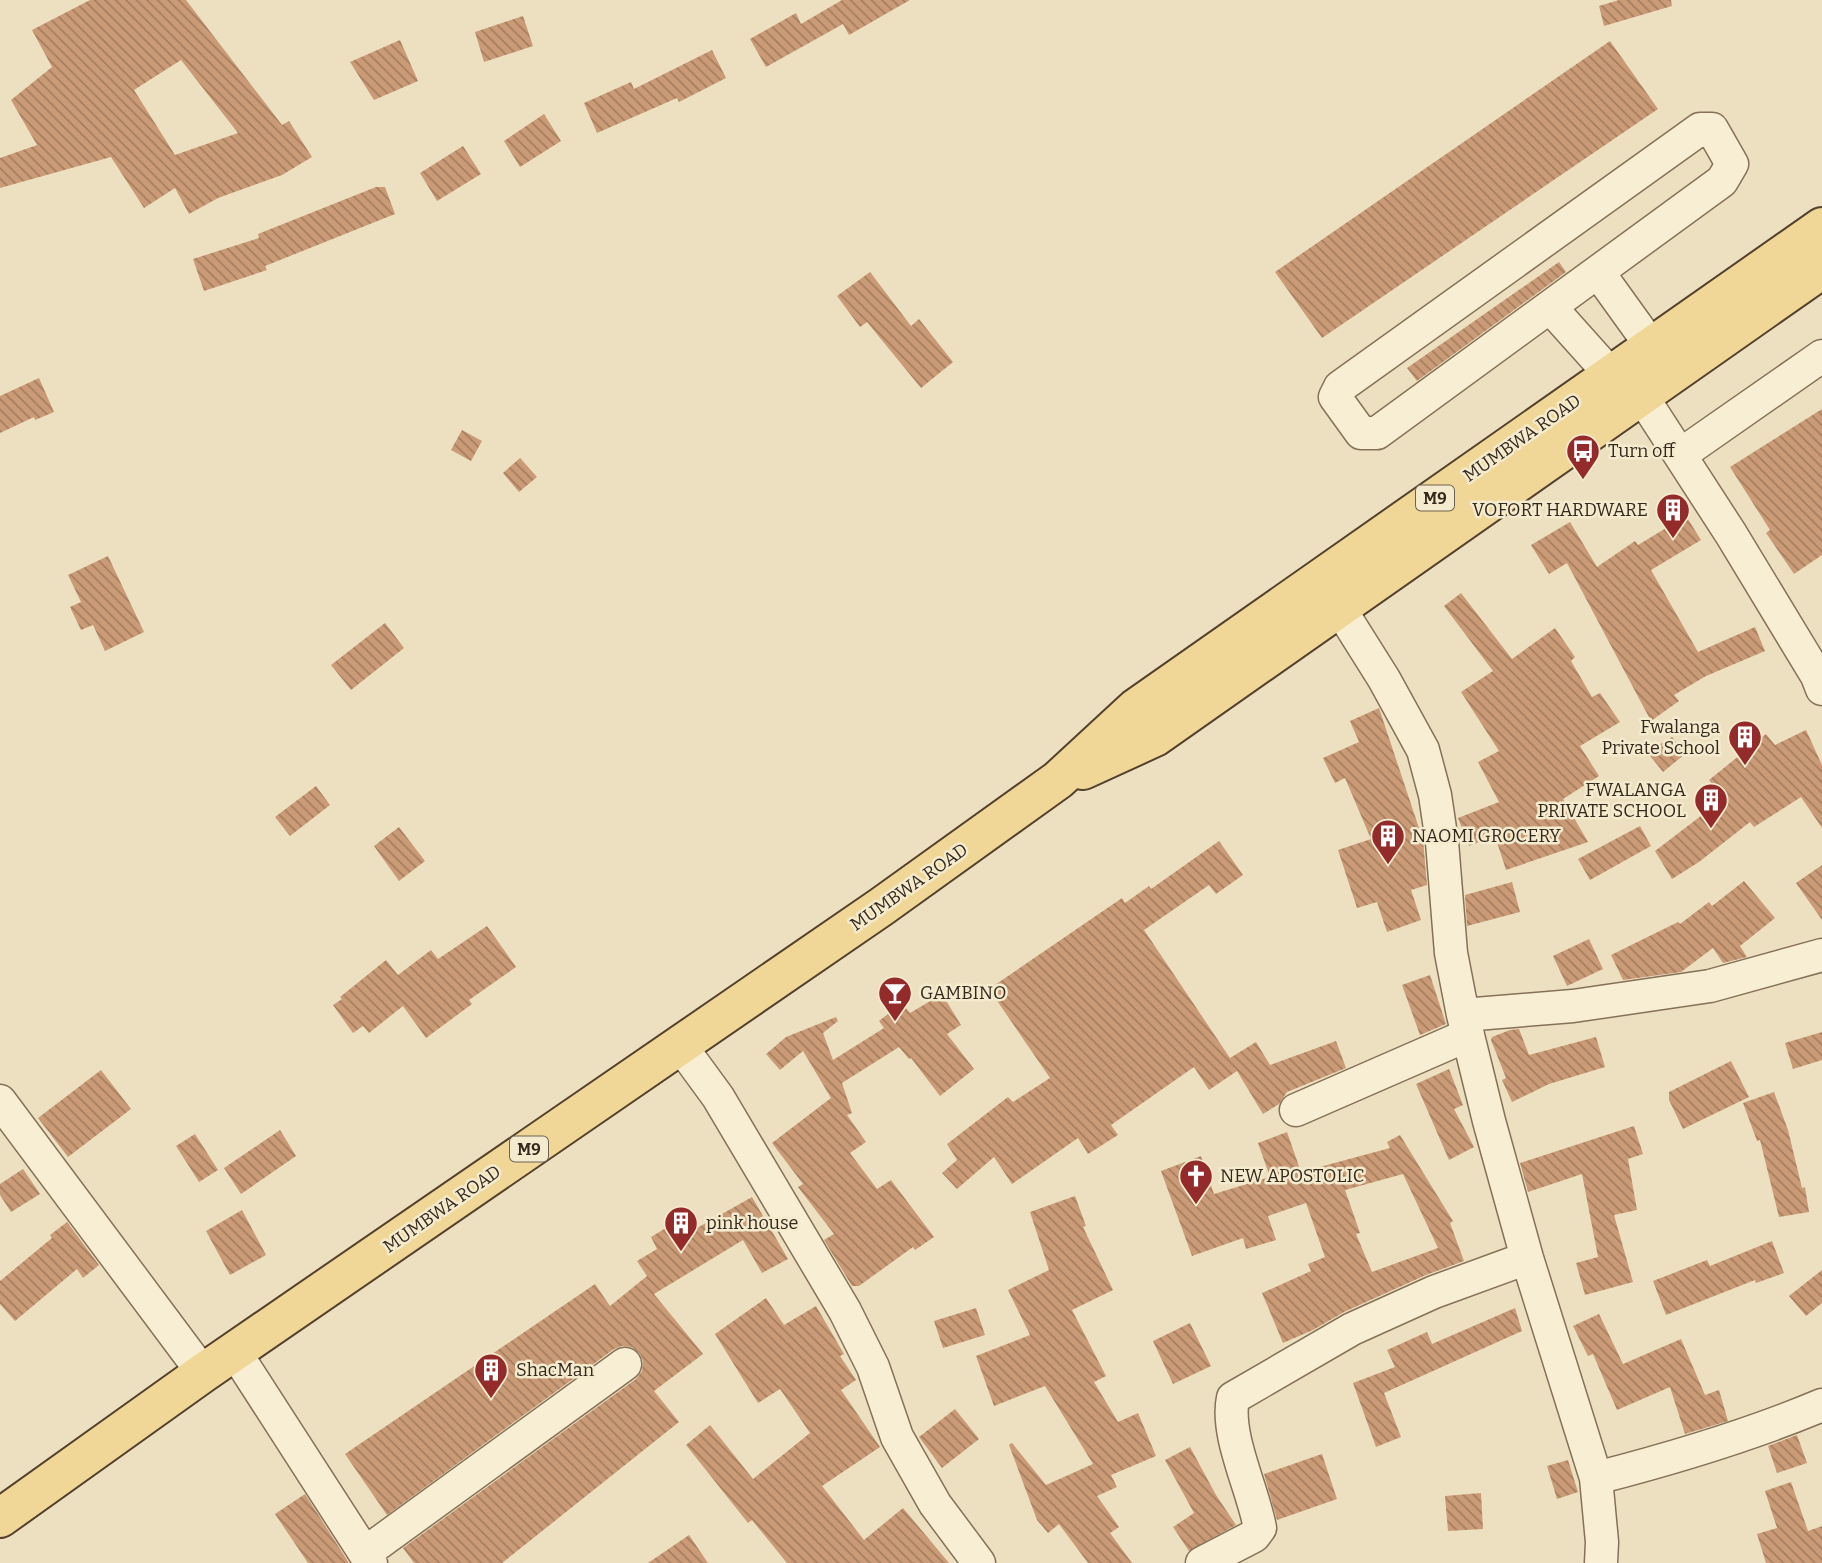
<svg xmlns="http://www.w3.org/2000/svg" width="1822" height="1563" viewBox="0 0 1822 1563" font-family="Bitter,serif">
  <defs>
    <pattern id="building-back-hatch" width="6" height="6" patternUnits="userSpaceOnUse" patternTransform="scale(1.75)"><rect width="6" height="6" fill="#ca9b76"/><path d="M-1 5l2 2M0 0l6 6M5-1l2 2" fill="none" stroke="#a57e60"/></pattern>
  </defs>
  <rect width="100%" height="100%" fill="#ede0c0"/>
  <path fill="url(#building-back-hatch)" fill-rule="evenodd" d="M90,0H186L282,125L289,121L312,157L282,175L218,198L189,214L175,188L144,208L111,157L0,188V158L37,145L11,100L52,67L32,30ZM181,60L238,133L175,155L134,90Z
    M842,0H910L849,35L843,24L766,67L750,39L796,13L801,24Z
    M1619,0H1671L1672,6L1604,26L1599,6Z
    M523,16L533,46L484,62L475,32Z
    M400,40L418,81L374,100L350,62Z
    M1610,41L1658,109L1322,338L1275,272Z
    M712,50L726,78L679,102L677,98L597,133L584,103L631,82L634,89Z
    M544,114L561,141L520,167L504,141Z
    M463,146L481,174L437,201L420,173Z
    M376,187H385L395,214L265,266L267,270L204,291L193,259L259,238L258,234Z
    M1559,262L1566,272L1417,381L1407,368Z
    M870,272L911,326L919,319L953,362L921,388L867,322L860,327L837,296Z
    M39,378L54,412L35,420L34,417L0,433V396Z
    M1822,409V555L1794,574L1766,533L1770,530L1730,467Z
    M462,430L482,441L471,461L451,450Z
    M520,458L537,477L519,492L503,473Z
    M1686,516L1701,540L1651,570L1698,652L1755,627L1765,651L1706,676L1674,695L1679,701L1651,721L1567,563L1549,574L1531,545L1570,522L1597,567L1635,541L1638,545Z
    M108,556L144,632L105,651L93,625L81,630L70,607L81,602L68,575Z
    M1461,593L1512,659L1555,628L1575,657L1571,661L1592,697L1600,693L1620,722L1580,746L1599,776L1563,799L1588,842L1506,870L1495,836L1469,846L1458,818L1499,802L1478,762L1499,751L1461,692L1493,671L1444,606Z
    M385,623L404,648L351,690L331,665Z
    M1379,708L1423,840L1427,885L1411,890L1421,920L1387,932L1377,902L1357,908L1338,850L1371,839L1345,778L1335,783L1323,758L1359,742L1350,721Z
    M1806,730L1822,765V828L1801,797L1754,827L1750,822L1699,862L1672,879L1655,851L1723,799L1709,780L1766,734L1775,745Z
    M1672,737L1685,754L1663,772L1647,752Z
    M316,786L330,805L290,836L275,817Z
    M1640,826L1651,846L1590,880L1578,859Z
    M399,827L425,861L399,881L374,846Z
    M1219,841L1243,875L1216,894L1209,885L1144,930L1230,1058L1256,1042L1270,1065L1336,1041L1346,1068L1287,1092L1279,1104L1263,1114L1237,1071L1209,1090L1194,1067L1111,1125L1118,1135L1088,1154L1078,1138L1012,1184L994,1157L957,1189L942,1173L957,1160L947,1144L1008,1097L1013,1102L1050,1078L989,989L1122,898L1125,903L1149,886L1151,889Z
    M1822,865V920L1796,883Z
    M1744,881L1775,918L1740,946L1747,957L1723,963L1713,948L1681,972L1623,980L1611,955L1678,922L1680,924L1709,902L1712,906Z
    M1512,882L1520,912L1467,926L1465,895Z
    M487,926L516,967L469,1000L472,1004L426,1038L403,1006L369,1033L363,1026L353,1033L333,1005L342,999L340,997L386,960L398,975L431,950L438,959Z
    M1589,939L1603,969L1567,986L1553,956Z
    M1430,975L1446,1024L1420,1035L1402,985Z
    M942,994L961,1025L947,1034L974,1069L940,1096L911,1058L909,1059L899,1047L842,1083L852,1113L847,1115L866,1142L850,1153L877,1189L891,1180L934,1237L915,1250L913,1247L859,1286H852L824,1240L834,1234L798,1187L803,1184L772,1143L831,1098L803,1051L780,1070L766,1054L786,1037L836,1017L838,1021L823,1033L833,1060L884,1028L879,1021L902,1003L910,1013Z
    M1519,1029L1529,1055L1596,1037L1605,1067L1549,1084L1512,1102L1502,1080L1506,1078L1491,1040L1492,1037L1510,1030Z
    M1822,1032V1060L1793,1069L1785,1043Z
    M1731,1061L1749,1097L1683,1129L1669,1100V1092Z
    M1449,1069L1463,1105L1454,1109L1474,1147L1449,1160L1416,1084Z
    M101,1070L131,1109L68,1157L38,1118Z
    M1774,1092L1788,1130L1802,1188L1805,1187L1809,1212L1779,1217L1760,1140L1757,1141L1743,1103Z
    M1634,1126L1643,1154L1628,1159L1637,1210L1614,1215L1633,1282L1585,1295L1576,1263L1598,1257L1582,1174L1528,1192L1520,1163Z
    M280,1130L296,1156L241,1194L224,1168Z
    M1287,1132L1301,1172L1390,1148L1387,1142L1400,1135L1453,1221L1450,1223L1464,1261L1426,1275L1344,1312L1313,1330L1283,1343L1262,1293L1311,1271L1308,1264L1325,1257L1306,1203L1268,1216L1276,1240L1246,1249L1243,1238L1192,1256L1161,1171L1201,1156L1214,1194L1270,1177L1258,1143ZM1403,1174L1438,1248L1372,1272L1356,1234L1360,1233L1345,1190Z
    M195,1134L218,1170L199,1182L176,1146Z
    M23,1169L40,1194L11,1212L0,1195V1184Z
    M1075,1196L1086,1226L1083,1227L1113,1290L1072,1310L1106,1376L1094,1382L1118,1422L1138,1413L1156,1456L1111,1475L1117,1487L1097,1496L1119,1527L1110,1533L1132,1563H1088L1059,1524L1048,1533L1037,1520L1009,1445L1012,1443L1046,1485L1093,1464L1045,1386L994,1406L976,1356L1030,1335L1008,1290L1049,1270L1030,1212Z
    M752,1197L788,1259L762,1273L743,1240L654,1294L703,1354L654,1391L679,1422L502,1563H414L403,1548L636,1379L642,1371L643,1361L640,1354L632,1347L622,1346L614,1349L387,1515L345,1454L595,1284L610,1306L647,1276L637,1261L657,1249L651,1237L689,1214L697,1228Z
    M242,1210L266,1255L230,1275L206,1231Z
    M67,1222L99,1265L83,1278L77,1269L15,1321L0,1304V1281L52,1238L50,1235Z
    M1772,1241L1784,1273L1756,1283L1755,1280L1666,1315L1653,1281L1707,1260L1710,1266Z
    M1822,1270V1303L1806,1316L1789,1296Z
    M766,1298L784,1325L816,1306L844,1354L840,1356L856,1380L841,1390L880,1447L822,1486L864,1540L903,1508L949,1563H787L752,1520L748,1523L686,1445L710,1425L753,1479L810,1433L780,1389L758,1403L715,1334Z
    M976,1308L985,1335L943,1348L934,1321Z
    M1515,1308L1522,1331L1384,1393L1401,1437L1376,1447L1353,1383L1395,1367L1387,1350L1427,1332L1432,1344Z
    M1599,1314L1623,1364L1681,1339L1705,1395L1719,1390L1728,1421L1685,1434L1670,1387L1617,1410L1593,1354L1588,1356L1573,1326Z
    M1190,1323L1211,1366L1173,1384L1153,1341Z
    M955,1409L979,1439L942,1468L919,1437Z
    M1797,1435L1807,1463L1777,1473L1768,1446Z
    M1190,1447L1216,1495L1236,1525L1189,1551L1173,1527L1194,1513L1165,1460Z
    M1322,1454L1337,1499L1277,1520L1264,1474Z
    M1568,1460L1578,1492L1557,1499L1547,1466Z
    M1791,1482L1808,1531L1822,1526V1563H1766L1757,1534L1777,1528L1765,1491Z
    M1481,1493L1483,1529L1448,1531L1445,1496Z
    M305,1494L349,1563H308L275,1514Z
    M689,1535L708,1563H648Z"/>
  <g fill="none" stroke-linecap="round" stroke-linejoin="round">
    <g stroke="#857158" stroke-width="35">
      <path id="minor" d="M1700,129H1712L1732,164L1722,181L1377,433H1361L1335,397L1340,387Z
        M1598,272L1652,347
        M1551,308L1611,375
        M1630,378L1731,534L1817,676L1822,689
        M1680,455L1822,356
        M1340,609L1384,679L1423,750L1435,795L1442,842L1451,953L1463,1015L1489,1121L1527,1258L1596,1478L1602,1542L1601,1563
        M1463,1015L1573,1006L1710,986L1822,955
        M680,1045L718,1097L845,1311L873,1367L897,1437L935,1504L979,1563
        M0,1101L203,1373
        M1296,1110L1468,1035
        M235,1352L371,1563
        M1596,1478C1674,1458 1748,1436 1822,1405
        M365,1553L625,1364
        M1202,1563L1254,1536L1260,1528C1253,1489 1225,1435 1233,1398L1352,1329L1434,1292L1527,1258"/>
    </g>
    <g stroke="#53402d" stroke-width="42">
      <path id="major" d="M1083,770L1155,737L1822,269
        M0,1518L203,1373L881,907L1058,780L1136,708L1822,227"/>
    </g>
    <use href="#minor" stroke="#f8eed3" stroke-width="32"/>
    <use href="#major" stroke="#f0d798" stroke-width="38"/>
  </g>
  <defs>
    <g id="bus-pin" transform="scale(1.75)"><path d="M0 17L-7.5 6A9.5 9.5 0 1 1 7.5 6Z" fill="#932b2a" stroke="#f4ebcf"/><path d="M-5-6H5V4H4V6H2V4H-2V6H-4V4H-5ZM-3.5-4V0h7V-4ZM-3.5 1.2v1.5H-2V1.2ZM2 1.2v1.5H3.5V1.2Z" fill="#fff"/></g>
    <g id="building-pin" transform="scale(1.75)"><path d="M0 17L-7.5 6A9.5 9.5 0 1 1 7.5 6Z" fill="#932b2a" stroke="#f4ebcf"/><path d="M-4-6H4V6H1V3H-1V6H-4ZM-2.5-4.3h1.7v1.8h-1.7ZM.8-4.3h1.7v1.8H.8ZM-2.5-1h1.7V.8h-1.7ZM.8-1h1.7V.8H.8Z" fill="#fff"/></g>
    <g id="bar-pin" transform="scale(1.75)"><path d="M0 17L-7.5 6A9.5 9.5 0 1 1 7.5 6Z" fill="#932b2a" stroke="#f4ebcf"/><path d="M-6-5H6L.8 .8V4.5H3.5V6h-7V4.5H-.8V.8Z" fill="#fff"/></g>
    <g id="church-pin" transform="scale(1.75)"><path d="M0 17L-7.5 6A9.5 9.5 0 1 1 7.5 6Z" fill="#932b2a" stroke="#f4ebcf"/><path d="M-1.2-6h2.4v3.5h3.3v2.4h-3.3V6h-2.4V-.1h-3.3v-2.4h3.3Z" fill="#fff"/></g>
  </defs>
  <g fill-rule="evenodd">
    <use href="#bus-pin" x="1583" y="451"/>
    <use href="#building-pin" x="1673" y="510"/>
    <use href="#building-pin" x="1745" y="737"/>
    <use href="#building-pin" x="1711" y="800"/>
    <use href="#building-pin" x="1388" y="836"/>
    <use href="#bar-pin" x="895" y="993"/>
    <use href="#church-pin" x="1196" y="1176"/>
    <use href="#building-pin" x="681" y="1223"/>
    <use href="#building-pin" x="491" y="1370"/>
  </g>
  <g text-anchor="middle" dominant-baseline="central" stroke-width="5" stroke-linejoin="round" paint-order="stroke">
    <g fill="#f4ebcf" stroke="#6e6352" stroke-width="2">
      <rect x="1416" y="485.5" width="38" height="25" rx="5"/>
      <rect x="510" y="1136.5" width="38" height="25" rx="5"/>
    </g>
    <g font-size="16" font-weight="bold" fill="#35291d">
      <text x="1435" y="498">M9</text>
      <text x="529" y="1149">M9</text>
    </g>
    <g font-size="18" fill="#35291d" stroke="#f4ebcf">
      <text transform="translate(1522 438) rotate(-35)">MUMBWA ROAD</text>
      <text transform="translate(909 887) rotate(-35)">MUMBWA ROAD</text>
      <text transform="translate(442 1209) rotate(-35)">MUMBWA ROAD</text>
    </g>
    <g font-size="18" fill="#35291d" stroke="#f4ebcf" text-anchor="start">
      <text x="1608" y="451">Turn off</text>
      <text x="1648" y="510" text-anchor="end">VOFORT HARDWARE</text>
      <text x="1720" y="727" text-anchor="end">Fwalanga<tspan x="1720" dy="21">Private School</tspan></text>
      <text x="1686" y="790" text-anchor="end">FWALANGA<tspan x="1686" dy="21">PRIVATE SCHOOL</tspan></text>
      <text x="1412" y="836">NAOMI GROCERY</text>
      <text x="920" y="993">GAMBINO</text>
      <text x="1220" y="1176">NEW APOSTOLIC</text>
      <text x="706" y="1223">pink house</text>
      <text x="516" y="1370">ShacMan</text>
    </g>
  </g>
</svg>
